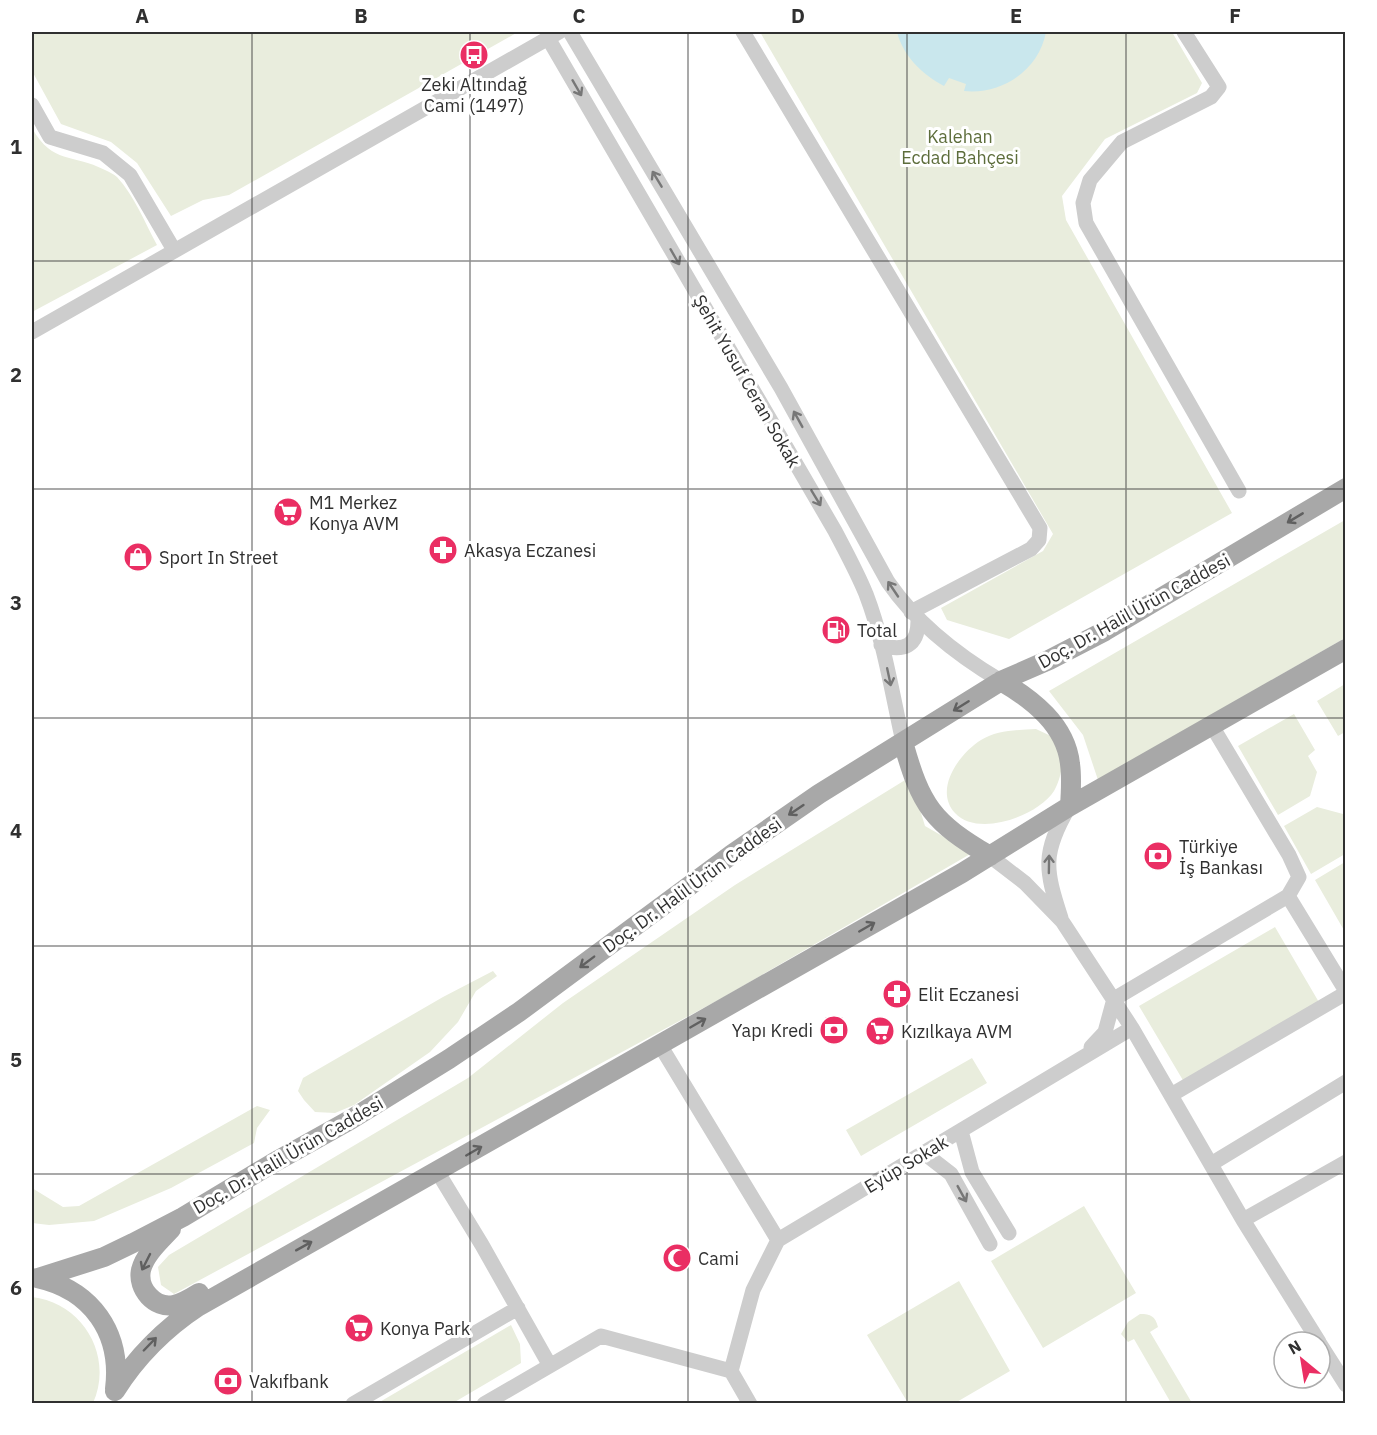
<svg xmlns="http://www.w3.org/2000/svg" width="1377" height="1435" viewBox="0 0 1377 1435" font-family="'IBM Plex Sans',sans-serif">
  <rect width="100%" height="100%" fill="#fff"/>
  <path fill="#e9eddd" d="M32,32H518L229,195L203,200L171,216L137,163L111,142L61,124L32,71Z
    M760,32H1172L1202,83L1197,93L1105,139L1062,196L1066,220L1232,513L1009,639L947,620L941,608L1043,551L1053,534Z
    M32,128C53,165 72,153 105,170C109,172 114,174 117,177C134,195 145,223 157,245L32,312Z
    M1345,520V638L1098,780L1083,735L1049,691Z
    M1345,684V732L1338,736L1317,701Z
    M1294,714L1315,750L1308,756L1317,772L1310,796L1278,815L1238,746Z
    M1036,729L1053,737L1064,752C1062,766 1061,779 1054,791C1038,816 978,838 955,813C933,789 960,753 981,740C997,730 1018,730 1036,729Z
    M910,777L925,826L972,853L722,998L174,1294L161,1285L158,1267L169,1255L468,1078L563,1003L735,885Z
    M1317,807L1343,814L1345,820V854L1311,874L1284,826Z
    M1345,862V932L1315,880Z
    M1275,927L1320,1004L1184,1082L1139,1006Z
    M493,971L497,976L476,991L458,1022L430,1052L354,1105L335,1113L315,1112L304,1100L298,1091L303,1078L443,997Z
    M972,1058L987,1083L861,1156L846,1130Z
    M257,1106L270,1110L257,1128L254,1143L171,1188L94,1221L49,1225L32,1223V1188L63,1207L79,1206Z
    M1084,1206L1136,1293L1043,1348L991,1261Z
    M959,1281L1010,1371L955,1403H908L867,1335Z
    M32,1297C83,1303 114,1356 93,1403H32Z
    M1140,1314C1151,1314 1155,1316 1158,1327L1150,1332L1192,1403H1171L1134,1339L1128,1342L1121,1334L1128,1322Z
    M511,1325L520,1344L521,1363L453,1403H378Z"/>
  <path fill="#c9e7ed" d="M897,32H1046C1039,70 1002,95 964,91L966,84L949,78L944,86C923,75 903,56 897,32Z"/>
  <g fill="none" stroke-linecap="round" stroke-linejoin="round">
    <path stroke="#cdcdcd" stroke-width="15" d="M570,32L781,388L888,582C917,624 957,655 1001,681
      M743,32L1040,528L1039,540L1031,549L911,612
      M1184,32L1219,87L1211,97L1122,142L1090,180L1083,203L1086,223L1239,491
      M548,38L835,531C846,552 857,572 866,594C884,641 892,693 903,742
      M32,105L50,137L103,153L130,175L174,250
      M32,332L559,32
      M881,645C904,652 918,646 918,621
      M1212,726L1289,855L1299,877L1288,896
      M990,856L1025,883L1062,921L1132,1028L1243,1220L1319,1342
      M1061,918C1045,869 1042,853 1069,807
      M660,1045L778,1240
      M1091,1047L1105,1032L1114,999L1288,896L1346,991
      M1171,1095L1346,993
      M961,1131L972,1172L1009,1233
      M924,1153L951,1174L990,1244
      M1211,1164L1346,1082
      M437,1171L482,1245L549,1364
      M1243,1220L1346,1162
      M1320,1344L1346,1385
      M353,1404L518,1308
      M484,1404L601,1336L731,1371
      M750,1404L731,1371L753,1290L778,1240L1132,1028"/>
    <path stroke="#a8a8a8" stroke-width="20" d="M1001,681C1032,699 1066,725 1070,764C1072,778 1071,792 1070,806
      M903,742C921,806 932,822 990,856
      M171,1229C160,1241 145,1254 141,1270C137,1289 155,1309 174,1305C183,1303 191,1298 199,1293
      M37,1278C92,1290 122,1333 115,1389
      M38,1278L104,1257L133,1243L183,1217L273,1163L350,1120L449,1059L519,1012L731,855L819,794L1001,681L1049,660L1105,631L1346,488
      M115,1391C137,1356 164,1329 199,1306L962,873L1070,806L1346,649"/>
  </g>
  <defs><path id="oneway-shaft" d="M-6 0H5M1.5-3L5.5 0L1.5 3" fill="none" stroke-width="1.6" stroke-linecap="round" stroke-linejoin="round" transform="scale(1.5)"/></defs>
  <g stroke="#777">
    <use href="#oneway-shaft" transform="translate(577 88) rotate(60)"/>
    <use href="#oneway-shaft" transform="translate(657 179) rotate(-121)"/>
    <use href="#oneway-shaft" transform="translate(675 257) rotate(60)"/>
    <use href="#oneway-shaft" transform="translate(798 419) rotate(-119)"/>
    <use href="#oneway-shaft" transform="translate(816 498) rotate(59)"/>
    <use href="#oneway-shaft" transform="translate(893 589) rotate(-124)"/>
    <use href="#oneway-shaft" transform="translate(889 677) rotate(78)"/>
    <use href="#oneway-shaft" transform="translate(1049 864) rotate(-89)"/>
    <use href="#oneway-shaft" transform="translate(962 1194) rotate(61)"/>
  </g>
  <g stroke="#606060">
    <use href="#oneway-shaft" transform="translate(1295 518) rotate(149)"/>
    <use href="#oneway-shaft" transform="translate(961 706) rotate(148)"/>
    <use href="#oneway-shaft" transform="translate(796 810) rotate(146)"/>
    <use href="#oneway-shaft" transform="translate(867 927) rotate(-30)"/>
    <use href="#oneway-shaft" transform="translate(587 962) rotate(143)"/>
    <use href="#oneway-shaft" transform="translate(698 1023) rotate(-30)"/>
    <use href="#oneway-shaft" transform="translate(474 1151) rotate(-30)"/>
    <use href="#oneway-shaft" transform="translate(304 1246) rotate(-29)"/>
    <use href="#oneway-shaft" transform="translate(146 1262) rotate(117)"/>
    <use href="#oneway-shaft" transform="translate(150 1344) rotate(-46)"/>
  </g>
  <path fill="none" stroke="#303030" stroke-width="1.5" stroke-opacity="0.55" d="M252,32V1404M470,32V1404M688,32V1404M907,32V1404M1126,32V1404M32,261H1346M32,489H1346M32,718H1346M32,946H1346M32,1174H1346"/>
  <defs>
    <g id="bus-disc" transform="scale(1.5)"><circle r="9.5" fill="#ea2e63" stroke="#fff"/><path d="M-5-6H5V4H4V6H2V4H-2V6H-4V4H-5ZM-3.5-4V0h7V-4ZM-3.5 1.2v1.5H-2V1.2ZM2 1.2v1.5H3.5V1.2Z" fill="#fff"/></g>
    <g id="supermarket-disc" transform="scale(1.5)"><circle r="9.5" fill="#ea2e63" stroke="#fff"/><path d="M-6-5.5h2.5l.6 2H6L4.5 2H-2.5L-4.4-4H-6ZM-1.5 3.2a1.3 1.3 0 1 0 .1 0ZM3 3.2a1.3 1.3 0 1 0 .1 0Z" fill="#fff"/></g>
    <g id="pharmacy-disc" transform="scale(1.5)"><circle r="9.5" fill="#ea2e63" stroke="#fff"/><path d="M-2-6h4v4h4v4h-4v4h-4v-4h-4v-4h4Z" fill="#fff"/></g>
    <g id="shop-disc" transform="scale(1.5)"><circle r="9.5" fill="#ea2e63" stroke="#fff"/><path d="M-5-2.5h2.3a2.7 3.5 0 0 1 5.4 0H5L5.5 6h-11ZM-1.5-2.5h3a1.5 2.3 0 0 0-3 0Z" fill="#fff"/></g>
    <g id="fuel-disc" transform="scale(1.5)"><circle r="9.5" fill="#ea2e63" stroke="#fff"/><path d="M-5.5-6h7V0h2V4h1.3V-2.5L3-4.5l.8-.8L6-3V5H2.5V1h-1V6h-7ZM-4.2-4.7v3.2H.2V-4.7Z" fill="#fff"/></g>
    <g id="bank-disc" transform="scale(1.5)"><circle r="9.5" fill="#ea2e63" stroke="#fff"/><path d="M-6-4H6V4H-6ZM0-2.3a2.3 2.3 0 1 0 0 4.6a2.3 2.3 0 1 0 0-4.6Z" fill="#fff"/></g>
    <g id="mosque-disc" transform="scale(1.5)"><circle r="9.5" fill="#ea2e63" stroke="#fff"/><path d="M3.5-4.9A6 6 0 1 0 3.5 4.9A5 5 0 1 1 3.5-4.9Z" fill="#fff"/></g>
  </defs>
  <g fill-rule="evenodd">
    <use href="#bus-disc" x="474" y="55"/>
    <use href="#supermarket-disc" x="288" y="512"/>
    <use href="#pharmacy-disc" x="443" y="550"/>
    <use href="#shop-disc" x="138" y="557"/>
    <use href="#fuel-disc" x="836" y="630"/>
    <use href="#bank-disc" x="1158" y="856"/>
    <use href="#pharmacy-disc" x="897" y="994"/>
    <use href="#bank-disc" x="834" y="1030"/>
    <use href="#supermarket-disc" x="880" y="1031"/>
    <use href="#mosque-disc" x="677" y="1258"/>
    <use href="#supermarket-disc" x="359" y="1328"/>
    <use href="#bank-disc" x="228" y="1381"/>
  </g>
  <g text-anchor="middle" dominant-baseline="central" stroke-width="6" stroke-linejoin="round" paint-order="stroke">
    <g font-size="18" fill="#303030" stroke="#fff" text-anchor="start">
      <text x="474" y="84" text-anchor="middle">Zeki Altındağ<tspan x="474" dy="21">Cami (1497)</tspan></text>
      <text x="309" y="502">M1 Merkez<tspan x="309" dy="21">Konya AVM</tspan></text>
      <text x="464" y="550">Akasya Eczanesi</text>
      <text x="159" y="557">Sport In Street</text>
      <text x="857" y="630">Total</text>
      <text x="1179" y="846">Türkiye<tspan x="1179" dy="21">İş Bankası</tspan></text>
      <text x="918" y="994">Elit Eczanesi</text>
      <text x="813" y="1030" text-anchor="end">Yapı Kredi</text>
      <text x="901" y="1031">Kızılkaya AVM</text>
      <text x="698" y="1258">Cami</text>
      <text x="380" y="1328">Konya Park</text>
      <text x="249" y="1381">Vakıfbank</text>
    </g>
    <g font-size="18" fill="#5d6d3b" stroke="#fff">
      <text x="960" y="136">Kalehan<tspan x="960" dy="21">Ecdad Bahçesi</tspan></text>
    </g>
    <g font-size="18" fill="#303030" stroke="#fff">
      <text transform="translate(747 381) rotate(60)">Şehit Yusuf Ceran Sokak</text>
      <text transform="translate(1134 611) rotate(-29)">Doç. Dr. Halil Ürün Caddesi</text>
      <text transform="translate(692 885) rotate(-36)">Doç. Dr. Halil Ürün Caddesi</text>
      <text transform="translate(288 1155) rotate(-30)">Doç. Dr. Halil Ürün Caddesi</text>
      <text transform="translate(906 1164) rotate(-31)">Eyüp Sokak</text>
    </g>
  </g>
  <rect width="1377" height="1435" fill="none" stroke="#ffffff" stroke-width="66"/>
  <g transform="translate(1302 1360) rotate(330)"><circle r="28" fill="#ffffff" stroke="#acacac" stroke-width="1.5"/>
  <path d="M0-4.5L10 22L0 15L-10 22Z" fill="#ea2e63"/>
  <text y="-9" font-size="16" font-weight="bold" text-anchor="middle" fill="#303030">N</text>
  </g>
  <rect x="33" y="33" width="1311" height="1369" fill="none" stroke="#303030" stroke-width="2"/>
  <g font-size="20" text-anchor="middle" font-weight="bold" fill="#303030">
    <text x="142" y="23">A</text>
    <text x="361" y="23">B</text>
    <text x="579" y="23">C</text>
    <text x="798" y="23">D</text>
    <text x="1016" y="23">E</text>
    <text x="1235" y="23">F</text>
    <text x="16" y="154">1</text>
    <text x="16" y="382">2</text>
    <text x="16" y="610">3</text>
    <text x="16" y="838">4</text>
    <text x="16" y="1067">5</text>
    <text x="16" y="1295">6</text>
  </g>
</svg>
